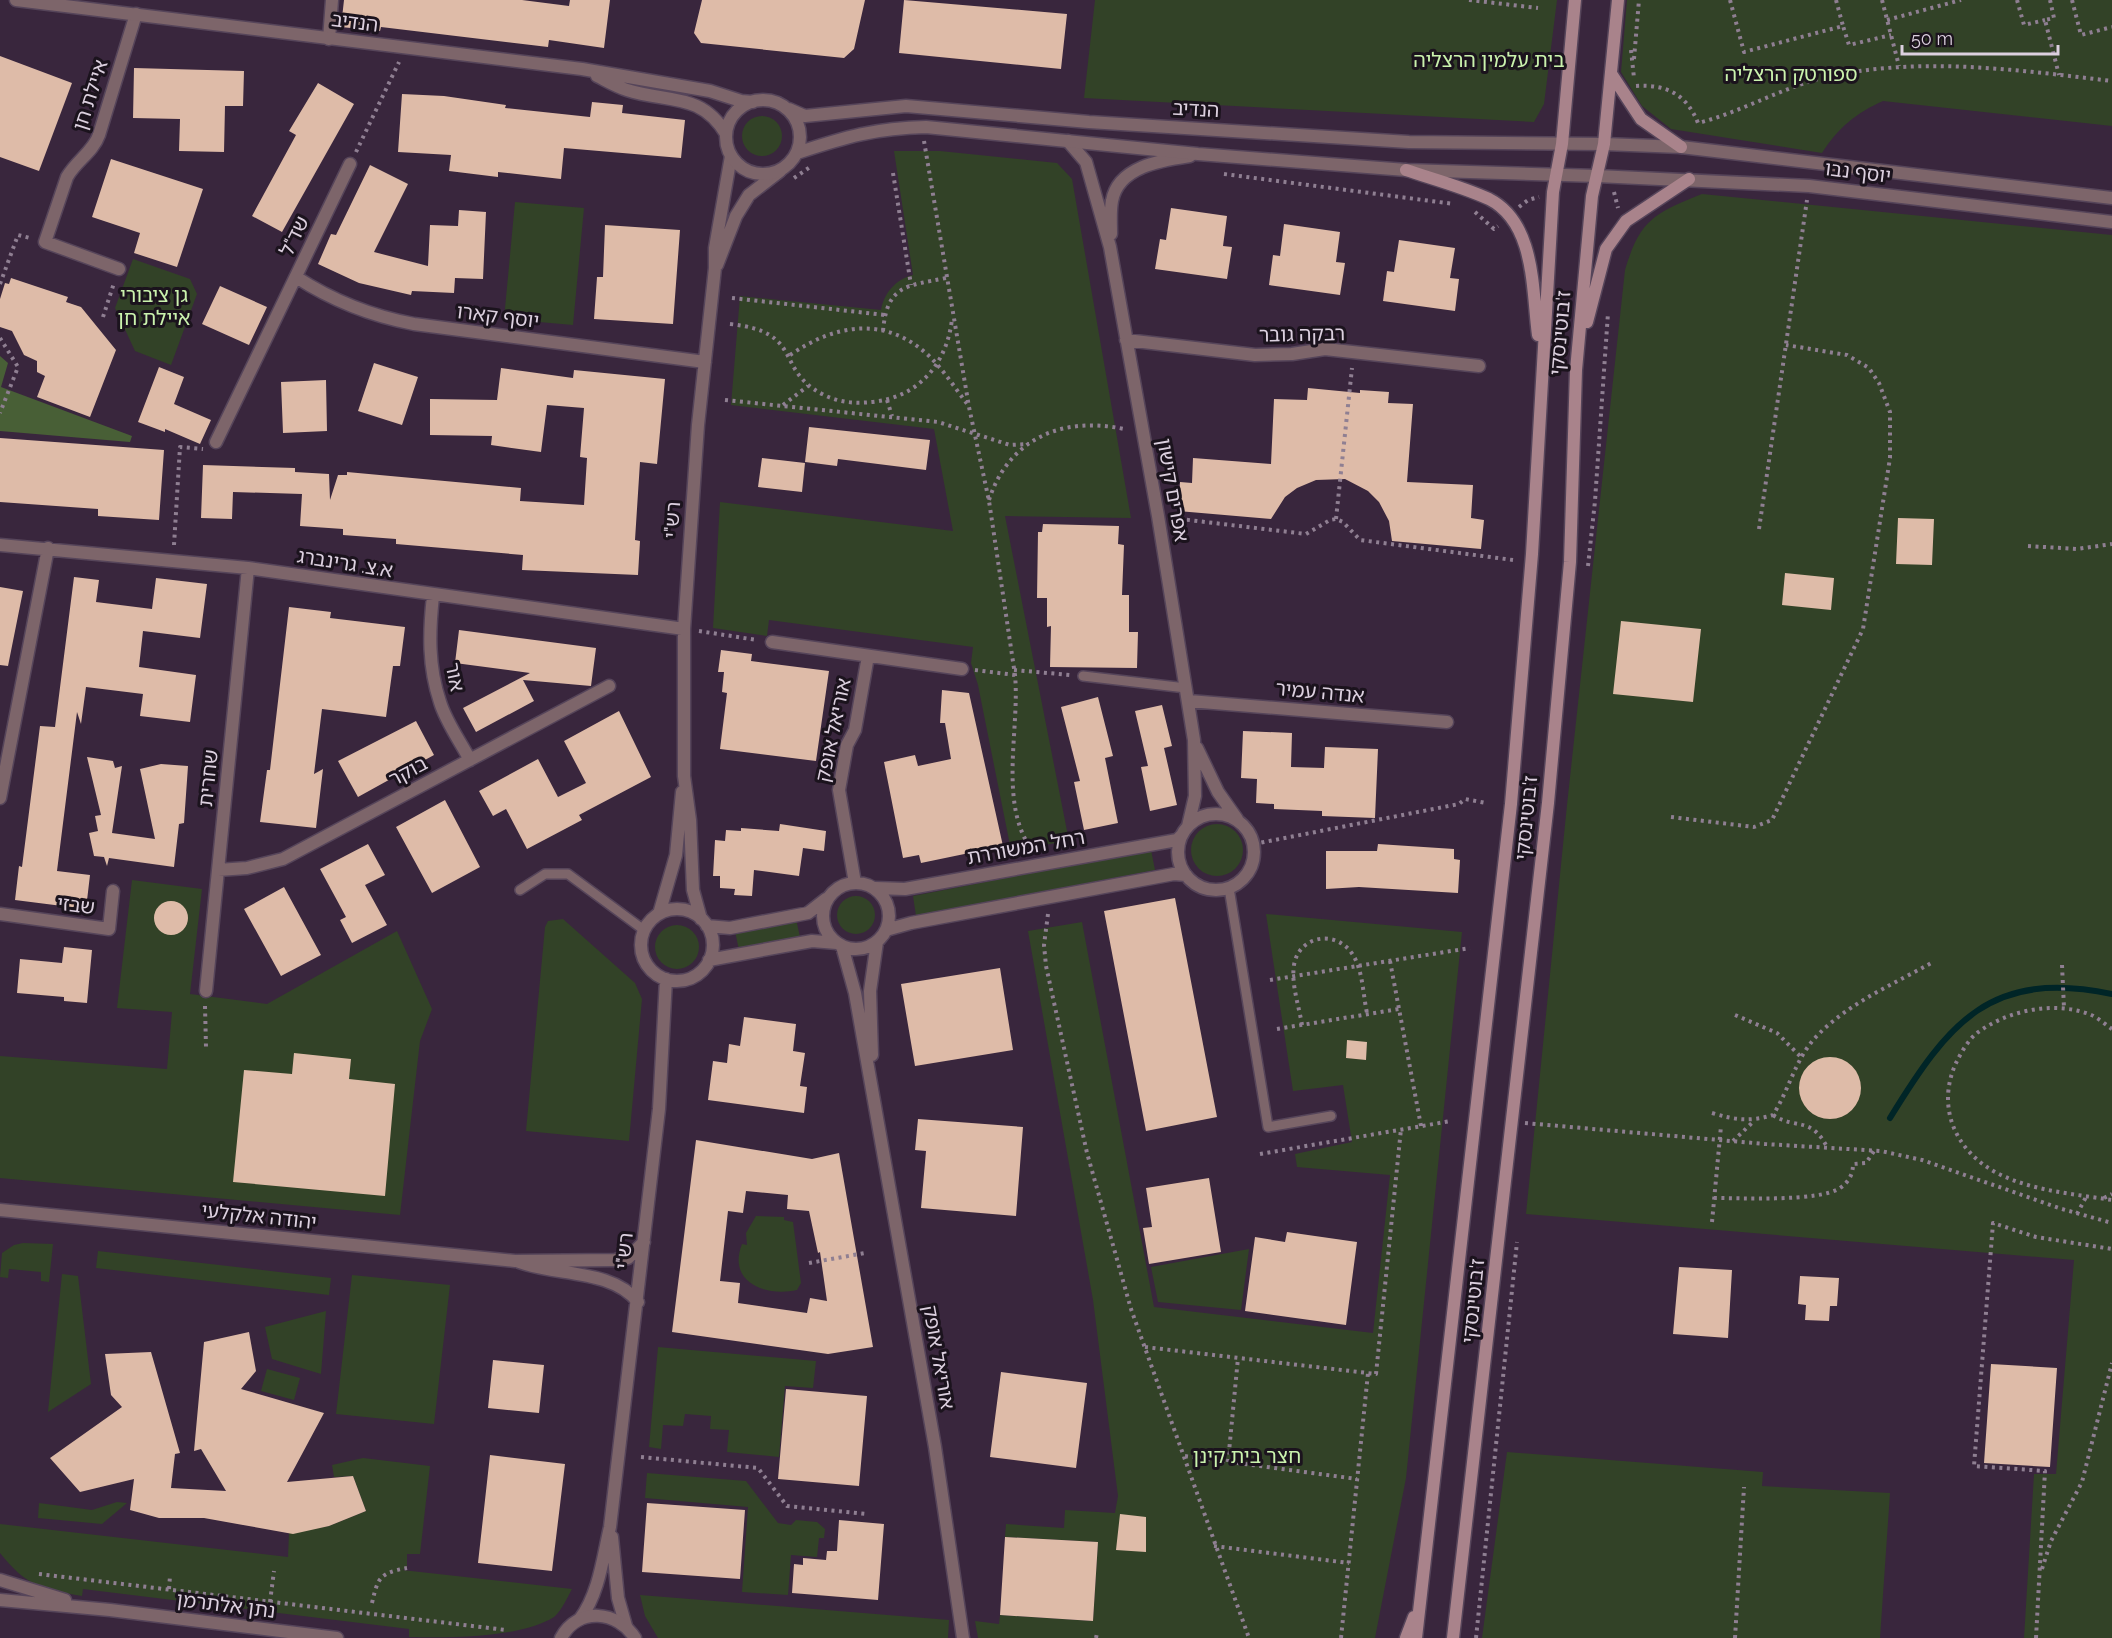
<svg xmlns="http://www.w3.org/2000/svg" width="2112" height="1638" viewBox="0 0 2112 1638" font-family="Raleway,'Noto Sans Hebrew',sans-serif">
  <rect width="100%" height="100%" fill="#39263d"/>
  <path fill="#324227" d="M1095,0H1557L1544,104L1534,122L1084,98Z
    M1627,0H2112V126L1883,101C1856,113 1838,128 1822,153L1671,129L1642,106L1621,72Z
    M742 136a20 20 0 1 1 40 0a20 20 0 1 1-40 0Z
    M894,151H940L1057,163L1072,179L1131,518L1005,516L1069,841L1011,850L978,685L971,663L973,647L769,620L767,636L713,628L720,502L953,531L934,429L731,405L740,296L881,310C884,293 896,279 913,275Z
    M1702,194L2112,235V1638H2024L2034,1474H2056L2074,1260L1526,1214L1567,805L1625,270C1640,219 1655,213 1702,194Z
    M515,202L584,208L573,325L504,319Z
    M133,259L190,279L197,294L171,365L135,351L115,308Z
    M1191 850a26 26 0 1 1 52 0a26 26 0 1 1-52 0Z
    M1151,850L1155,870L916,916L913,896Z
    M132,880L202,889L190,994L267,1004L397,931L432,1009L420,1041L400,1215L0,1178V1056L167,1069L172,1012L117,1008Z
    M837 915a19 19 0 1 1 38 0a19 19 0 1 1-38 0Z
    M1266,914L1462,932L1406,1478L1375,1638H978L975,1621L999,1624L1000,1615L1093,1621L1098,1542L1005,1537L1006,1524L1064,1528L1065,1510L1115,1513L1118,1496L1093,1300L1028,931L1082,922L1154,1307L1373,1333L1390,1175L1297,1167L1295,1154L1352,1142L1343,1085L1293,1091Z
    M563,919L635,983L642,999L629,1141L526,1131L545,927L548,921Z
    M796,919L800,937L739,950L735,931Z
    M655 947a22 22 0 1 1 44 0a22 22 0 1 1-44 0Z
    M756,1216L784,1217V1220L793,1222L801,1283L797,1290C765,1297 727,1282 742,1244L747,1245L746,1233Z
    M23,1243L53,1244L49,1282L41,1281V1272L9,1269L8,1278L0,1277L2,1253L14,1245Z
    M1249,1249L1241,1310L1158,1302L1151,1267Z
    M98,1251L331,1278L329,1295L96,1268Z
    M62,1274L78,1276L91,1384L48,1412Z
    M352,1275L450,1285L434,1424L336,1414Z
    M326,1311L321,1374L272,1359L265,1327Z
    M658,1347L816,1361L813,1388L785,1386L779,1457L727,1452L729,1430L710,1429L711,1416L685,1414L683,1426L663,1425L661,1449L649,1447Z
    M267,1369L300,1378L294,1400L261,1391Z
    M1507,1452L1763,1472L1762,1486L1890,1493L1880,1638H1482Z
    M363,1458L430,1466L420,1554H407V1568L402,1570L572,1589C567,1598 562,1610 554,1617C520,1638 451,1638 409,1637V1629L83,1589L82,1596C42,1589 26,1586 0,1553V1524L288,1557L289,1533L329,1526L366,1511L353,1476L334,1477L332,1465Z
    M647,1473L746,1481L778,1523L791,1525L796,1520L817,1522L825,1529L824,1538H819L817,1557L791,1555L788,1595L742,1592L748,1507L645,1498Z
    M117,1502L127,1503L102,1524L38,1518L39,1503L92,1510Z
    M640,1595L949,1620L948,1638H658L645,1616Z"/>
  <path fill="#485f36" d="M0,356L8,363L1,387L132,436L130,442L0,431Z"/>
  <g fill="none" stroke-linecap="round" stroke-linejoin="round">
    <path stroke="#002527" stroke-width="6" d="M1890,1118C1949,1022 1990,969 2112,994"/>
  </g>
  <path fill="#debba8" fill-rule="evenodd" d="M344,0H522L569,6L570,0H610L604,48L549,40L548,47L381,27L380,31L341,27Z
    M702,0H865L854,49L844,58L701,43L694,33Z
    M904,0L1067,14L1061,69L899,53Z
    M0,56L72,83L39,171L0,157Z
    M134,68L244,71L243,106H225L224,152L179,151L180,119L133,118Z
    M318,83L354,104L282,232L252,216L296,135L289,131Z
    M402,94L444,96L506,105L505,108L590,117L592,102L623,105L622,113L685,120L681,158L564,148L561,179L498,172V177L449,171L451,155L398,152Z
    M111,159L203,189L177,267L134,253L140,233L92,217Z
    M370,165L408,184L374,252L428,266L430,225L458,226L459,210L486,212L483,279L455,278L454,293L412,291L411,295L359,283L318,264L331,234L336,235Z
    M1171,208L1227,216L1223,246L1232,247L1227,279L1155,269L1160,239L1166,240Z
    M1284,224L1340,232L1336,262L1345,263L1340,295L1269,285L1273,255L1280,256Z
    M605,225L680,230L673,324L594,319L597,277H603Z
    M1399,240L1455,248L1450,278L1459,279L1455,311L1383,301L1387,271L1394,272Z
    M11,278L68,297L66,302L81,307L116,350L90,417L37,397L45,376L37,372V361L24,355L12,331L0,327V299L5,283L9,284Z
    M220,286L267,307L249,345L202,324Z
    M374,363L418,377L402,425L358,411Z
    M159,367L184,377L174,404L211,420L200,444L165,429V432L138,422Z
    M501,368L573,378L574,370L665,379L657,464L640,462L635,540L640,541L638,575L522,570L523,555L396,544V539L343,535V529L300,526L302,494L233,492L232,519L201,518L203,465L295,468V472L329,474L330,500L338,475H347V472L521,488L520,501L584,505L587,458L580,457L584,408L547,405L541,452L491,445L492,436L430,435V399L497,400Z
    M326,380L327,431L283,433L281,382Z
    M1308,388L1360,393V390L1389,392L1388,403L1413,404L1407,482L1473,485L1471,518L1484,520L1481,549L1392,541L1389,521L1379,502L1368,491L1345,479L1316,480L1297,488L1285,497L1271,519L1178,511L1180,482L1192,483L1193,458L1271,464L1274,399L1307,400Z
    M809,427L930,440L926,470L838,459L837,466L805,462Z
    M0,438L164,450L159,520L98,516V509L0,502Z
    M762,458L805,463L802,492L758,487Z
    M1898,518L1934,519L1932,565L1896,564Z
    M1043,524L1119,526L1118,544L1124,545L1122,595H1129V632H1138L1137,668L1050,667L1051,626L1047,627V598H1037L1038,532H1042Z
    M1785,573L1834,578L1831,610L1782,605Z
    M74,577L99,580L96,602L152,609L156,578L207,584L200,638L143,631L139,667L196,675L190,722L140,716L143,694L86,687L81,724L77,712L57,871L90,875L86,909L15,900L19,866L22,867L40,726L55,727Z
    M0,587L23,591L8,666L0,665Z
    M289,607L331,612L330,618L405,627L400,666H393L386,717L322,709L314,774L323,769L316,828L260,822L267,770H270Z
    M1621,621L1701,629L1693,702L1613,694Z
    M459,630L596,648L591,686L523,680L534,701L476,732L463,708L530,673L455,663Z
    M721,650L752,654L751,661L829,671L816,761L720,749L727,693L722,692L724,672H718Z
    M942,690L969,693L1003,846L921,863L919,855L903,858L884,762L915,755L918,766L951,759L945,723H940Z
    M1098,697L1113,756L1105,758L1118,823L1084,830L1074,782L1080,781L1061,707Z
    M1162,705L1172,746L1164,748L1177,805L1150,811L1141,767L1148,766L1135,711Z
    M619,711L651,777L579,815L582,820L527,849L506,809L493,816L479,791L538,759L558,797L586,783L564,741Z
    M416,721L434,755L358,797L338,761Z
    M1243,731L1292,733L1291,767L1324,768L1325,747L1378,749L1375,818L1322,816V811L1274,809V804L1256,803L1257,779L1241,778Z
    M87,757L113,761L115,768L122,766L112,833L155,839L140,769L161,764L188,766L184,823L179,824L174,867L109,858L107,866L104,857L94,856L89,833L98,831L95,816L101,815Z
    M445,800L480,867L432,893L396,827Z
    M780,824L826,831L824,851L803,848L799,876L754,870L752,896L734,895L735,889L720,888V876H713L715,840L725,841L726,830L741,831V828L779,831Z
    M368,844L385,875L365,885L387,925L352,943L340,920L346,917L320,869Z
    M1378,844L1454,849V859L1460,860L1458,893L1359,887L1326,889V851H1377Z
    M284,887L321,955L281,976L244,909Z
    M1175,898L1217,1117L1146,1131L1104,911Z
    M154 918a17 17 0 1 1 34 0a17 17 0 1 1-34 0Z
    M64,947L92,950L87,1003L64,1001V997L17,993L20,959L62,963Z
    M1000,968L1013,1050L915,1066L901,984Z
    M744,1017L796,1024L793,1051L805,1053L800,1086L807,1087L804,1113L708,1100L713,1061L727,1063L729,1044L740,1046Z
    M1347,1040L1367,1042L1366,1060L1346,1058Z
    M294,1053L351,1059L349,1079L395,1084L385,1196L233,1182L244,1070L292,1074Z
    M1799 1088a31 31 0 1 1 62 0a31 31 0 1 1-62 0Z
    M918,1119L1023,1127L1016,1216L921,1208L926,1151L915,1150Z
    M696,1140L812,1159L839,1153L873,1347L828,1354L672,1332ZM746,1191L788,1195L787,1209L809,1211L818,1253L820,1252L827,1301L810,1298L807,1313L738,1303L740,1283L720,1281L728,1211L743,1213Z
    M1209,1178L1221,1252L1149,1264L1143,1228L1152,1227L1146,1188Z
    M1287,1232L1357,1242L1346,1325L1245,1311L1255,1237L1285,1242Z
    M1679,1267L1732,1270L1728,1338L1673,1334Z
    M1800,1276L1839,1278L1837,1306H1830L1829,1321L1805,1320L1806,1305L1798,1304Z
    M249,1332L256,1371L241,1389L324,1413L287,1482L353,1476L366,1511L329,1526L293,1534L204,1518H159L130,1510L134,1479L80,1492L50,1458L122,1407L111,1395L105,1354L151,1352L180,1453L175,1454L171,1488L226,1491L201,1449L194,1451L204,1342Z
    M493,1360L544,1365L539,1413L488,1408Z
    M1991,1364L2057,1368L2050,1467L1984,1463Z
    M1001,1372L1087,1383L1076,1468L990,1457Z
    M786,1389L867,1396L859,1486L778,1479Z
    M490,1455L565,1464L552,1571L478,1563Z
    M647,1503L745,1510L740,1579L642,1572Z
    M1120,1514L1146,1517V1552L1116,1550Z
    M839,1520L884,1524L878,1600L792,1593L794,1564L803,1565V1558L826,1560L827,1551H837Z
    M1005,1537L1098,1542L1093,1621L1000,1615Z"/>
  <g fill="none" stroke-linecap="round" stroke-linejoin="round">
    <g stroke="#56455a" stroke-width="12">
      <path id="service" d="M1083,676L1186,688
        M1229,888L1268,1127L1331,1116
        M520,890L545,874H568L644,930"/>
    </g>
    <g stroke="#56455a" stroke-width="15">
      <path id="minor" d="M329,39L332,0
        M1068,141L1086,162L1110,247L1158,516L1194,740L1195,796L1188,826
        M1604,144L1681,147L2112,198
        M1597,176L1809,186L2112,222
        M1111,234C1111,223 1110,211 1112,201C1118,166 1163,160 1190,156
        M717,265L736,216L749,195L780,171
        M119,269L45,242L67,177C76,161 93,152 99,135L136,14
        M296,277C333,301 371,316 414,324L705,362
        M1126,340L1255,355L1292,354L1325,349L1479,366
        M216,442L350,164
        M0,545L248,568L684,629
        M433,596C429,632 428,666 440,702C446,722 460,741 470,760
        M772,642L962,669
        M1189,701L1447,722
        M1197,748L1218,792L1237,819
        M0,798L48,548
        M1178 852a38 38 0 1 1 76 0a38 38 0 1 1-76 0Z
        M218,870L247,868L283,859L609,686
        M823 916a33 33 0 1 1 66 0a33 33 0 1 1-66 0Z
        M855,883L839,790L847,745L855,730L868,656
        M875,888L905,889L1177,840L1182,835
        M641 945a36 36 0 1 1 72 0a36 36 0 1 1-72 0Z
        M0,914L109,929L113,891
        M659,914L676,855L682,792
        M701,919L693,890L690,820L684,776V629L698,425L715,268V248L731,156
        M707,926L730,928L808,913L826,899
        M886,930L911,923L1174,874L1186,875
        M842,946L855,993L935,1447L963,1638
        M709,960L812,941L837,943
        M206,991L248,568
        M872,1055L870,991L877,942
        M0,1210L515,1261L615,1260L628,1258L644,1242
        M519,1262C556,1276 612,1269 638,1302
        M612,1537L618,1598L626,1626
        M580,1619C599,1594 603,1557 610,1527L659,1109L666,979"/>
    </g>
    <g stroke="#56455a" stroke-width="15">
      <path id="tertiary" d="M16,0L582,69L710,91L741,101L753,102
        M597,76C607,81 617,87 627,90C667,103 701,92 726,134
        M726 137a37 37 0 1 1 74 0a37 37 0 1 1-74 0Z
        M789,109L805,116L906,106L1089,122L1409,142L1604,144
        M797,153C845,137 876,128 926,127L1198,154L1406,170L1597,176
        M0,1580L65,1600
        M0,1600L110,1610L337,1638
        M561,1638C578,1606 618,1611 635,1638"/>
    </g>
    <g stroke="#56455a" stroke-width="15">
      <path id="secondary" d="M1612,75L1641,119L1681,147
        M1406,170C1433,179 1463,187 1489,199C1536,223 1532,291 1538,335
        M1587,322L1606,249L1626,221L1689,179
        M1406,1638L1414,1617
        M1416,1638L1511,804L1532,554L1553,192L1562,144L1575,0
        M1453,1638L1548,803L1570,562L1576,370L1592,196L1604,144L1618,0"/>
    </g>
    <path stroke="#8f7f92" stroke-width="4" stroke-dasharray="3 4.5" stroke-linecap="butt" d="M1469,0L1538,8
      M1730,0L1744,52L1843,26L1849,45L1891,35
      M1836,0L1843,26
      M1882,0L1899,66
      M2017,0L2024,25L2045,20
      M2050,0L2054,18L2045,20L2059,75
      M2072,0L2081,35L2112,27
      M1887,20L1961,0
      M1631,50L1634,78
      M1634,59L1639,0
      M1636,86C1667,84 1687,95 1698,123C1742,112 1782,87 1827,77C1920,56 2018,70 2112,81
      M924,141L969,407L989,501L1015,675C1020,729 998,804 1032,850
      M356,152L399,62
      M893,173L911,285
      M1224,174L1454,204
      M794,178L810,167
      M1614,192L1618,208
      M1519,207L1528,200L1539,197
      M1475,212L1494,229L1498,226
      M0,284L18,235L30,238
      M732,298L885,315
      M103,317L114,283
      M730,324C805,332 774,369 822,394C837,402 855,404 871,402C918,398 947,364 952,319
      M883,331C887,285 906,286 946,278
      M0,338L18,367L0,413
      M790,355C834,325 883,315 927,354C943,369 955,388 968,405
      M725,400L938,422L1010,445L1029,444
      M887,400L892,416
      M783,405L808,386
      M989,500C1009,438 1063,416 1124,429
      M1172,518L1306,534L1330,520L1336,519L1343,522L1360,540L1513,560
      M1336,519L1352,368
      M1759,529L1807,200
      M174,545L180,447L203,449
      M2028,546L2077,549L2112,544
      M1588,566L1595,501L1608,313
      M699,631L757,640
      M975,670L1015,675
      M1014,670L1070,675
      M1671,817L1754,827L1772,820L1863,629L1890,458V412L1879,383L1869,368L1847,355L1786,345
      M1254,844L1459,804L1465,799L1486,803
      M1048,914L1044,945L1046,966L1087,1153L1131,1309L1249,1638
      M1390,961L1421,1126
      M2062,965L2064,1008
      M1270,980L1470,948
      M205,1006L206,1047
      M1735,1015L1777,1033L1802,1058
      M1302,1025C1299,1006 1291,984 1294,965C1299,935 1337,929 1353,955C1363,971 1363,995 1367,1013
      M1277,1029L1399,1009
      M2112,1029C2105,1024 2097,1017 2089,1014C2053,1001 2008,1010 1977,1033C1968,1040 1961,1053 1956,1063C1936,1107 1955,1151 1997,1173C2032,1191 2074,1194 2112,1200
      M1712,1113C1735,1120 1750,1122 1773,1115C1789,1090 1795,1060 1815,1038C1846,1004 1894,984 1933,962
      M1773,1115C1796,1130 1811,1116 1827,1147
      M1525,1123L1765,1144L1881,1151L1922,1160L2062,1209L2112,1223
      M1733,1141L1754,1121
      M1260,1154L1451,1121
      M1714,1198C1741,1198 1819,1202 1840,1188C1849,1182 1853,1174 1853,1164L1866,1163L1874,1151
      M2104,1198L2112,1194
      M2077,1214L2086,1197
      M1712,1222L1721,1126
      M809,1263L865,1253
      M1145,1347L1376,1374L1401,1129
      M1185,1456L1357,1479
      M641,1457L758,1468L787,1506L867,1514
      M1228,1462L1238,1358
      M1214,1546L1349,1563
      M2042,1569L2051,1541L2082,1482L2112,1363
      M39,1574L506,1630
      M169,1589L170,1576
      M270,1602L274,1571
      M372,1603C378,1577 380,1573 407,1568
      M1096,1638L1097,1633
      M1341,1638L1368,1373
      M1476,1638L1517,1242
      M1735,1638L1744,1487
      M2036,1638L2045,1471L1974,1466L1993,1223L2036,1237L2112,1249"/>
    <use href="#service" stroke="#7d656a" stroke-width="9"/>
    <use href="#minor" stroke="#7d656a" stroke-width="12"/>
    <use href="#tertiary" stroke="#7d656a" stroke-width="12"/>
    <use href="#secondary" stroke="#a9838b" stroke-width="12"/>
  </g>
  <g text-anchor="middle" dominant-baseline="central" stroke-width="6" stroke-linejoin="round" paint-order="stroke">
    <g font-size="20" fill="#dcd0df" stroke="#1b131d">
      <text transform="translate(355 22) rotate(7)">הנדיב</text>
      <text transform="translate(90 95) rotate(-72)">איילת חן</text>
      <text transform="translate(1196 109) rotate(3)">הנדיב</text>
      <text transform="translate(1858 172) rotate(7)">יוסף נבו</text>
      <text transform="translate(294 236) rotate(-64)">שד"ל</text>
      <text transform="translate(498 316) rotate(7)">יוסף קארו</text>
      <text transform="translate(1560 333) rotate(-85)">ז'בוטינסקי</text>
      <text transform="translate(1302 334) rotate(-1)">רבקה גובר</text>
      <text transform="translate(1173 490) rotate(80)">אפרים קישון</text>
      <text transform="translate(672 520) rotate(-86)">רש"י</text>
      <text transform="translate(345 563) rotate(9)">א.צ. גרינברג</text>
      <text transform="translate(455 677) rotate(78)">אור</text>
      <text transform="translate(1320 692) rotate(5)">אנדה עמיר</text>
      <text transform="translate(833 730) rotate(-78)">אוריאל אופק</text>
      <text transform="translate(408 771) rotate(-28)">בוקר</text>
      <text transform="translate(208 778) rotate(-84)">שחרית</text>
      <text transform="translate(1526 818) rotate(-84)">ז'בוטינסקי</text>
      <text transform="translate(1026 847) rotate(-10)">רחל המשוררת</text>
      <text transform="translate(76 905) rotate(7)">שבזי</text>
      <text transform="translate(259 1216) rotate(6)">יהודה אלקלעי</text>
      <text transform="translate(624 1251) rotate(-84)">רש"י</text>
      <text transform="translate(1473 1301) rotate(-84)">ז'בוטינסקי</text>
      <text transform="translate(939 1357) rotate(80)">אוריאל אופק</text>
      <text transform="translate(226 1605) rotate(7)">נתן אלתרמן</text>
    </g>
    <g font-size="20" fill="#caf2ad" stroke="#1b131d">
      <text x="1489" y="60">בית עלמין הרצליה</text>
      <text x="1791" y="74">ספורטק הרצליה</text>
      <text x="154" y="295">גן ציבורי<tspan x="154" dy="23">איילת חן</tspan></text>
      <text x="1247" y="1456">חצר בית קינן</text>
    </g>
  </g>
  <path d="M1902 45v9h156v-9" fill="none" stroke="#dcd0df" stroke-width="3"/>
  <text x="1911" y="45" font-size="18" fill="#dcd0df" stroke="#1b131d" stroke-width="4.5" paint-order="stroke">50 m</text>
</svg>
